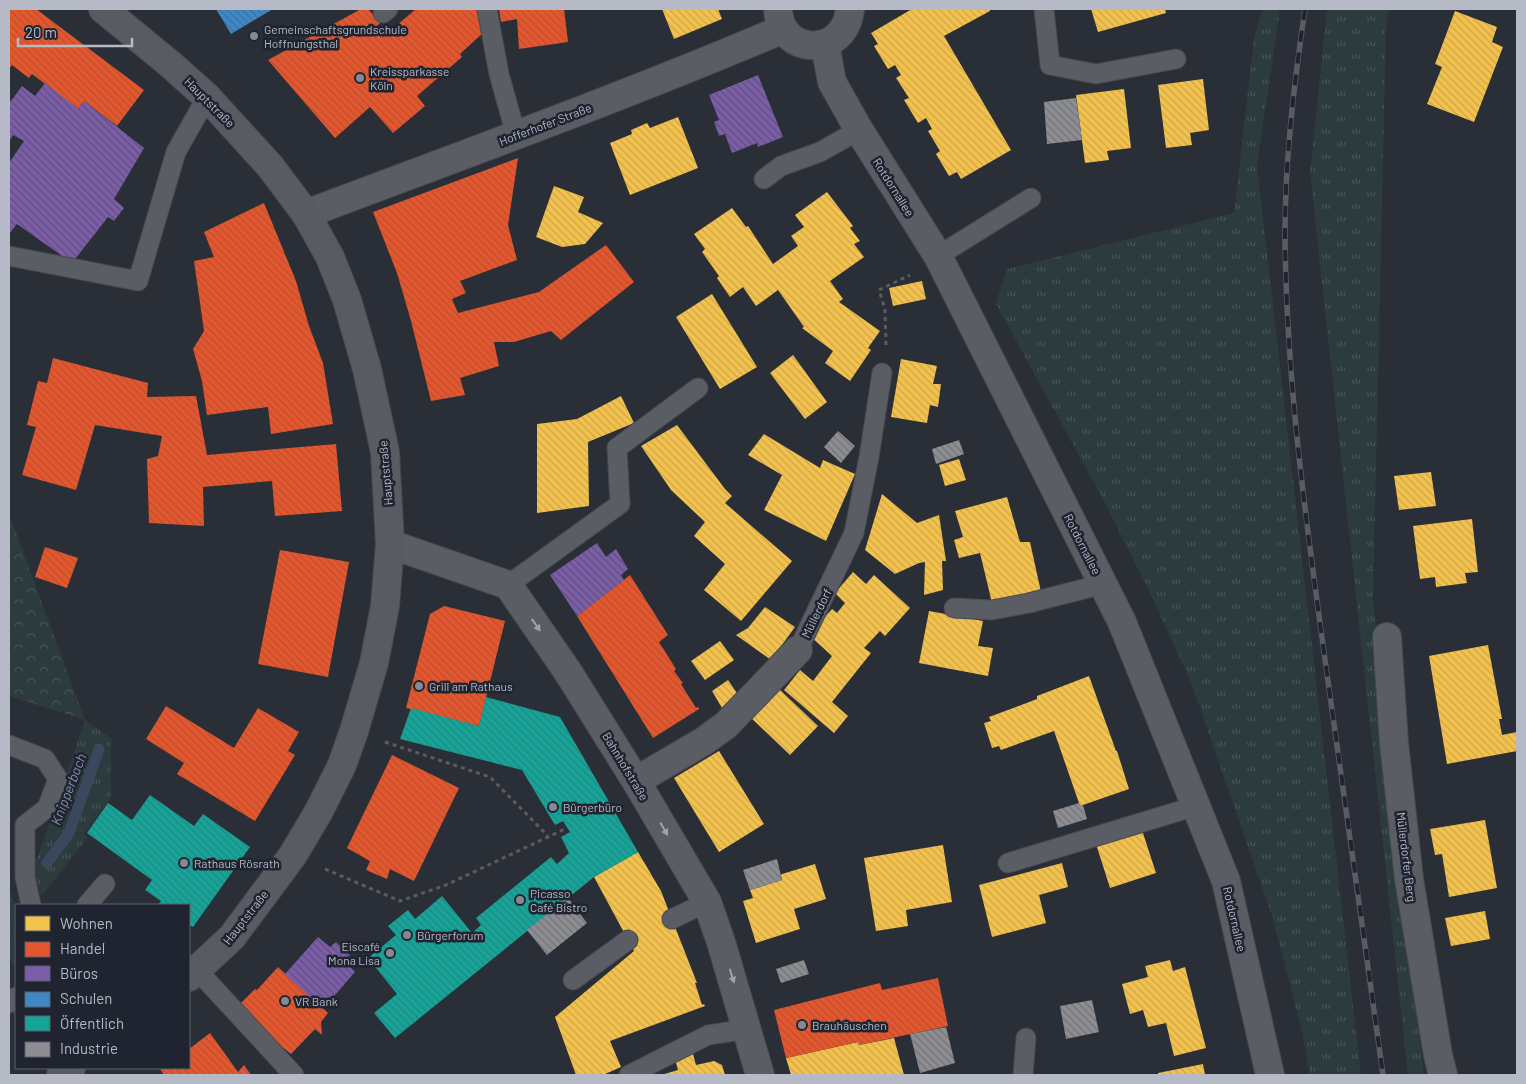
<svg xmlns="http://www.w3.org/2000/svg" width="1526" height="1084" viewBox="0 0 1526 1084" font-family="Barlow,sans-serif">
  <defs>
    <pattern id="grass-tufts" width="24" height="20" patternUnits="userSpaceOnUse" patternTransform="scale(1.25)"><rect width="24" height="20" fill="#2c3b3e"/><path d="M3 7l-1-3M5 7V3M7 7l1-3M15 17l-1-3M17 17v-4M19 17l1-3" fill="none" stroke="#485558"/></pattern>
    <pattern id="park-crowns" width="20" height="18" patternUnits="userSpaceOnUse" patternTransform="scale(1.25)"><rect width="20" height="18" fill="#2c3b3e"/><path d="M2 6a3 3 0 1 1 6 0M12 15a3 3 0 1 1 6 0" fill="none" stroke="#485558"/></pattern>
    <pattern id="homes-back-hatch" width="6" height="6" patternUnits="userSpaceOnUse" patternTransform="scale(1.25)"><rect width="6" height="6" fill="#f2c14e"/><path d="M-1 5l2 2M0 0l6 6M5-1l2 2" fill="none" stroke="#cca64a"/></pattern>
    <pattern id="shops-back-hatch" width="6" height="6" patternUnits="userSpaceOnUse" patternTransform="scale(1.25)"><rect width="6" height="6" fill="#e4572e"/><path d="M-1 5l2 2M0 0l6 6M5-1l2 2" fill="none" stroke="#b84f31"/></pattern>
    <pattern id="offices-back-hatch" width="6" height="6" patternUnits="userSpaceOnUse" patternTransform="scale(1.25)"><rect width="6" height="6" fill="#7b5ea7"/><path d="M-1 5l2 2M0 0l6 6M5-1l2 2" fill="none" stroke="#5f4f7c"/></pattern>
    <pattern id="schools-back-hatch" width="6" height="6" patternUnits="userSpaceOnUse" patternTransform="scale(1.25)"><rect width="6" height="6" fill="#3f88c5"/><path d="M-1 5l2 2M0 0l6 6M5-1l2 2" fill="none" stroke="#3c709c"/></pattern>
    <pattern id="public-back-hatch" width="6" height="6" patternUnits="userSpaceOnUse" patternTransform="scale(1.25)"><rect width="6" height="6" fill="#17a398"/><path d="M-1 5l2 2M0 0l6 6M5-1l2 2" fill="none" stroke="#1f8881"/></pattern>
    <pattern id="industry-back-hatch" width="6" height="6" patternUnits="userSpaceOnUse" patternTransform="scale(1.25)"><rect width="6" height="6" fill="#8d8d92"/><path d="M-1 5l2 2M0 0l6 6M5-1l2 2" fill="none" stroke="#737478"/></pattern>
  </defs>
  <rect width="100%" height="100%" fill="#2a2e36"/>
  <path fill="url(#grass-tufts)" d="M1262,9H1280L1257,165L1361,1075H1310L1302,1031L1272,916L1192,685L1150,593L1103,499L996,304L1007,269L1234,213L1254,38Z
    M1327,9H1388L1386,26L1373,600L1424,1075H1408L1310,172Z
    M85,720L111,738V798L84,834L88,837L41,897L33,866L40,851Z"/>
  <path fill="url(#park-crowns)" d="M9,513L85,720L9,696Z
    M9,886L16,910V968L10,959L9,960Z"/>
  <path fill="url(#homes-back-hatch)" d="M662,9H718L722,19L674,39Z
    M912,9H989L990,11L944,36L1011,150L961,179L957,172L949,176L936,154L940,151L928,131L932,129L926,118L918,123L904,100L909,98L896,78L901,75L895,65L888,69L874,46L878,44L871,33Z
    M1091,9H1165L1166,13L1098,32Z
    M1455,11L1497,27L1492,42L1503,47L1474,122L1427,104L1442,67L1435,64Z
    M1203,79L1209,130L1190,133L1192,145L1166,148L1158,85Z
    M1124,89L1131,148L1107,151L1109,160L1085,163L1076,95Z
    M678,117L698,168L630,195L610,143L632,134L631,130L647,123L650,128Z
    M554,186L584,197L578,212L603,223L585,244L562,247L536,237Z
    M827,192L853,226L850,228L860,241L854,244L864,257L830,281L843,299L839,302L880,331L868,348L871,350L850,381L825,363L833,351L802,328L804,327L778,290L756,306L743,287L730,297L717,278L719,276L702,252L705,249L694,234L732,208L746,227L748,226L773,264L798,246L791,236L804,227L795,215Z
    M922,281L926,299L893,306L889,288Z
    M712,294L757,367L720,389L676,317Z
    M793,355L827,402L805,419L770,373Z
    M901,359L937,366L933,384H941L938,407L930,405L927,423L891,417Z
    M621,396L634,423L588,442L589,506L537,513V424L577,419Z
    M677,425L725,489L732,496L725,503L792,561L741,621L704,590L725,564L694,536L705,522L671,490L641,446Z
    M764,434L820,468L823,460L855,474L826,541L764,510L782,475L748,455Z
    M959,459L966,480L945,486L939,465Z
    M1431,472L1436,506L1399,510L1394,476Z
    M882,494L917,523L939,515L946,561H942L943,590L924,595L925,562L919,563L895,574L865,550Z
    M1007,497L1020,542H1030L1041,592L992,603L980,553L959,558L954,540L963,537L955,511Z
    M1472,519L1478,572L1465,573L1467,583L1436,587L1435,577L1420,579L1413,526Z
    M853,572L866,584L874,575L910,608L885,636L880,631L864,648L871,653L832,702L848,716L834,733L784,690L800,670L813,681L832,656L809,635L832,609L837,613L845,603L835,593Z
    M765,607L795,627L771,660L736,635L748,628Z
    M929,611L983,621L978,646L993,648L988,676L919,663Z
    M720,641L734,660L705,680L691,661Z
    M1488,645L1502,719H1499L1502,735L1517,732V751L1447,764L1429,656Z
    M1089,676L1116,751H1117L1129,789L1080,806L1054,731L1001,750L999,746L992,748L984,723L991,721L989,717L1037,699V696Z
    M728,680L739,696L722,708L712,691Z
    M776,686L818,726L790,755L749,716Z
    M719,751L764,824L719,852L674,778Z
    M1485,820L1497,888L1449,897L1442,854L1435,855L1430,829Z
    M1142,830L1156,873L1110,888L1096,844Z
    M943,845L952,902L906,910L908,926L876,931L864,858Z
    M638,852L661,891L697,983H695L702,1005L704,1004L705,1006L610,1041L621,1067L603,1075H576L555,1017L634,951L594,877Z
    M1062,863L1068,887L1039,895L1046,923L992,937L979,885Z
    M815,864L826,899L794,909L800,929L756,943L743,901L753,898L750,890L782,880L781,875L782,874Z
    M1485,911L1490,939L1451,946L1445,918Z
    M1170,960L1173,971L1185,967L1206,1048L1174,1056L1166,1023L1148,1027L1143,1010L1130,1014L1122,984L1148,977L1145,966Z
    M894,1038L904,1075H791L786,1058L858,1042L859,1045Z
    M693,1054L696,1065L714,1061L722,1065L725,1075H661L678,1070L675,1059Z
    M1203,1064L1205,1075H1158V1073Z"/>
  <path fill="url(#shops-back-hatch)" d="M9,9H36L144,90L117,126L84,101L78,109L32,74L29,78L12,65L9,69Z
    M361,9H368L380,23L374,29L383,37L416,9H482L485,31L460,54L462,57L417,96L425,106L393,133L370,107L335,138L268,60Z
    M499,9H564L568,42L519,49L517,19L501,22Z
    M518,158L508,225L517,260L460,281L466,293L452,299L458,313L539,292L606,245L634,282L561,340L551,331L514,342H494L499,366L460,378L465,395L431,401L411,321L397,273L373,212Z
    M264,203L296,281L309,326L323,363L333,424L271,434L268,407L207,415L202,381L193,349L204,331L194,261L214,257L204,232Z
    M53,358L148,383L147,397L196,396L207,455L336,444L342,511L275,516L272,481L203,487L204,526L149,523L147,459L158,456L162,436L95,425L76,490L22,475L36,427L27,425L38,381L47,383Z
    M45,547L78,558L67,588L35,577Z
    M280,550L349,562L328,677L258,664Z
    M630,575L668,635L659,642L676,669L674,671L683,683L681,684L696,708L698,707L699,709L653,738L577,616Z
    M444,606L505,621L479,726L406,708L430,614Z
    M166,706L234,748L258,708L299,732L288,751L295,755L255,821L177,774L184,763L146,739Z
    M392,755L459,788L414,881L390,869L387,879L366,870L370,861L347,848Z
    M278,967L328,1013L321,1022L322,1035L315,1029L291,1054L275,1041L272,1044L238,1006L255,989L257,990Z
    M938,978L948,1026L859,1045L858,1042L786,1058L774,1010L880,983L882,990Z
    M210,1033L238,1072L244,1065L251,1075H164L160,1069L189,1068V1049Z"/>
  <path fill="url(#offices-back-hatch)" d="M758,75L783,137L758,147L757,143L732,153L725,134L719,136L714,122L719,120L709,95Z
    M45,83L78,109L84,101L144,148L114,199L124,208L114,221L108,217L72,263L17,224L9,234V163L24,141L13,135L9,142V100L11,101L22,86L35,96Z
    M597,543L606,557L616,549L628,569L621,575L624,580L577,616L550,575Z
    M318,937L330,947L336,942L350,955L344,961L355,972L323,1009L285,974Z"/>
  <path fill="url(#schools-back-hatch)" d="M216,9H273L231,34Z"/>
  <path fill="url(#public-back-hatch)" d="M486,697L560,717L638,852L594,877L395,1038L374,1013L397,994L368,958L396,935L388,926L408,910L415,919L442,896L472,933L481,925L476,918L551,857L557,864L569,853L561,837L570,832L563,821L555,825L522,770L400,739L411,708L479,726Z
    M150,795L194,826L203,814L250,847L193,927L189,925V905H158L161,901L145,890L152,880L87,833L108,803L132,820Z"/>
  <path fill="url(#industry-back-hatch)" d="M1076,98L1082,140L1047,144L1044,102Z
    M838,431L855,446L841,463L824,447Z
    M959,440L964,454L936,464L932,449Z
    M1079,803L1080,806L1083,805L1087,819L1058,828L1053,811Z
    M777,859L782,880L750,890L743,870Z
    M568,898L587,923L547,955L527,930Z
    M804,960L809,974L781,983L776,969Z
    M1092,1000L1099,1032L1066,1039L1060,1006Z
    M946,1027L955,1063L920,1073L910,1034Z"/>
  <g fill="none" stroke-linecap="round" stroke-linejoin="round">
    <path stroke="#3b475d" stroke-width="11" d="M47,863L69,833L99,749"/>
    <g stroke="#47494f" stroke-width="21">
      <path id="service" d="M487,9L499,74L516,135
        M1044,9L1050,65L1096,74L1176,59
        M383,13L388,9
        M764,179L781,166L820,152L859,130
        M9,256L138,281L176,152L207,97
        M938,256L1031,198
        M508,585L620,504L617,448L698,388
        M954,608L992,610L1029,603L1103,584
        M798,650L854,533L869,457L882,373
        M9,745L45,759L58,779L47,808L25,825
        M25,825V877L31,905
        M1008,863L1196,806
        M87,905L105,884
        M672,919L707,902
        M197,970L294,1075
        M573,980L628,940
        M9,1003L16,997
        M629,1075L708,1035L748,1029
        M1023,1075L1026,1038"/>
    </g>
    <g stroke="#47494f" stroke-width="30">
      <path id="minor" d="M825,44L832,82L859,130L938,256L1122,622L1226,881L1270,1075
        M390,544L508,585L568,672L636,781L707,902L721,942L760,1075
        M1387,637L1394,743L1409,879L1438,1055L1443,1075
        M636,781L704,741L726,725L798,650"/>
    </g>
    <g stroke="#47494f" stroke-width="30">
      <path id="tertiary" d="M778,9C780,57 845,58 850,9
        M306,214C465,154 626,96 783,29"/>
    </g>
    <g stroke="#47494f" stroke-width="30">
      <path id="secondary" d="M103,9L170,64L207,97L270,166L306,214L330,257L347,300L367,369L385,452L390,544L385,606L374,663L354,731L342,765L319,811L293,855L232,937L189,977
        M61,1075L71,1068"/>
    </g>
    <path stroke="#595c62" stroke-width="3" stroke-dasharray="4 4" stroke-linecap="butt" d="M886,345L885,309L879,290L910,275
      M385,742L490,777L548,836
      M325,869L400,901L446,885L567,828"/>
    <use href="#service" stroke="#5a5d64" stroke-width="19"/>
    <use href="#minor" stroke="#5a5d64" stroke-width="28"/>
    <use href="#tertiary" stroke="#5a5d64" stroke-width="28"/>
    <use href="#secondary" stroke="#585b62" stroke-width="28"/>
    <g stroke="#595c62" stroke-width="5.5">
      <path id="rail" d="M1305,9C1294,84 1285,159 1285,234C1286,382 1307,529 1327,674C1346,808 1365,942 1383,1075"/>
    </g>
    <use href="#rail" stroke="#1f2430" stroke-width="4" stroke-dasharray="11" stroke-linecap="butt"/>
  </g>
  <defs><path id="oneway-solid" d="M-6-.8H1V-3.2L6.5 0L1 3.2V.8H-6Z" transform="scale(1.25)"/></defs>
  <g fill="#9ea3ae">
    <use href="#oneway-solid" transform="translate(536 625) rotate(55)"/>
    <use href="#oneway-solid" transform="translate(664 829) rotate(60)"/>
    <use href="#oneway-solid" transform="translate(732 976) rotate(73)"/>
  </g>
  <g fill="#848994" stroke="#1f2430" stroke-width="2">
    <circle cx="254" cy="36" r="5"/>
    <circle cx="360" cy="78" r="5"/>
    <circle cx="419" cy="686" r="5"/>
    <circle cx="553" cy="807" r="5"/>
    <circle cx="184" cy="863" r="5"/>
    <circle cx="520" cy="900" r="5"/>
    <circle cx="407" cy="935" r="5"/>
    <circle cx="390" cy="953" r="5"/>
    <circle cx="285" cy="1001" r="5"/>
    <circle cx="802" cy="1025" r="5"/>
  </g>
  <g text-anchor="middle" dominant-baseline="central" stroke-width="5" stroke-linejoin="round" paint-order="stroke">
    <g font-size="12" fill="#b5bac6" stroke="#1f2430" text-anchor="start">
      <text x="264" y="29">Gemeinschaftsgrundschule<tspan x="264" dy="14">Hoffnungsthal</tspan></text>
      <text x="370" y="71">Kreissparkasse<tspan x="370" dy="14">Köln</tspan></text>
      <text x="429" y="686">Grill am Rathaus</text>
      <text x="563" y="807">Bürgerbüro</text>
      <text x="194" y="863">Rathaus Rösrath</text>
      <text x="530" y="893">Picasso<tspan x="530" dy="14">Café Bistro</tspan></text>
      <text x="417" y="935">Bürgerforum</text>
      <text x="380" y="946" text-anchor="end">Eiscafé<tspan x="380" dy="14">Mona Lisa</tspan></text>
      <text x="295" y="1001">VR Bank</text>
      <text x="812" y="1025">Brauhäuschen</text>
    </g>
    <g font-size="12" fill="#b5bac6" stroke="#1f2430">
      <text transform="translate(210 102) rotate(45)">Hauptstraße</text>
      <text transform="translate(545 124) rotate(-21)">Hofferhofer Straße</text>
      <text transform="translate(894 187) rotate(58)">Rotdornallee</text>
      <text transform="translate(385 473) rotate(-95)">Hauptstraße</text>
      <text transform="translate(1083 544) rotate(63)">Rotdornallee</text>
      <text transform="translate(816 613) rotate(-64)">Müllerdorf</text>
      <text transform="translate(626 766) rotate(59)">Bahnhofstraße</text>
      <text transform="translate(1407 857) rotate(83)">Müllerdorfer Berg</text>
      <text transform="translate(245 917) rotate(-52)">Hauptstraße</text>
      <text transform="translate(1235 919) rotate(77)">Rotdornallee</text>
    </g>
    <g font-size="14" font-style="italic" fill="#808eaa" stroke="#1f2430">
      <text transform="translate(68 789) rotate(-69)">Knipperbach</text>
    </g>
  </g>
  <rect width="1526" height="1084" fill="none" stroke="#b5bac6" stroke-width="20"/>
  <rect x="15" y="904" width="175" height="165" fill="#1f2430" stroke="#5b606c"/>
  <rect x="25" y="916" width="25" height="15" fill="#f2c14e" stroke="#5b606c"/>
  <text x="60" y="929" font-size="15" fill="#b5bac6">Wohnen</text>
  <rect x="25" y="942" width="25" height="15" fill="#e4572e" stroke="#5b606c"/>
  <text x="60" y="954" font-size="15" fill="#b5bac6">Handel</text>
  <rect x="25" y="966" width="25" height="15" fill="#7b5ea7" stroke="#5b606c"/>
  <text x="60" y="979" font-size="15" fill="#b5bac6">Büros</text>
  <rect x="25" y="992" width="25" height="15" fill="#3f88c5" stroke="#5b606c"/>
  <text x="60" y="1004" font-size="15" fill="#b5bac6">Schulen</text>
  <rect x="25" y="1016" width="25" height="15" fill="#17a398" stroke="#5b606c"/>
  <text x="60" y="1029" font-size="15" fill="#b5bac6">Öffentlich</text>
  <rect x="25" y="1042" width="25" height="15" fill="#8d8d92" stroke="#5b606c"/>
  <text x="60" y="1054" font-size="15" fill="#b5bac6">Industrie</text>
  <path d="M18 38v8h114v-8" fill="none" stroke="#b5bac6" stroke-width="2.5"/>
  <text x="25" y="38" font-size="15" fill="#b5bac6" stroke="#1f2430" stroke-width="4" paint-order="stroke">20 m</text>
</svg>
